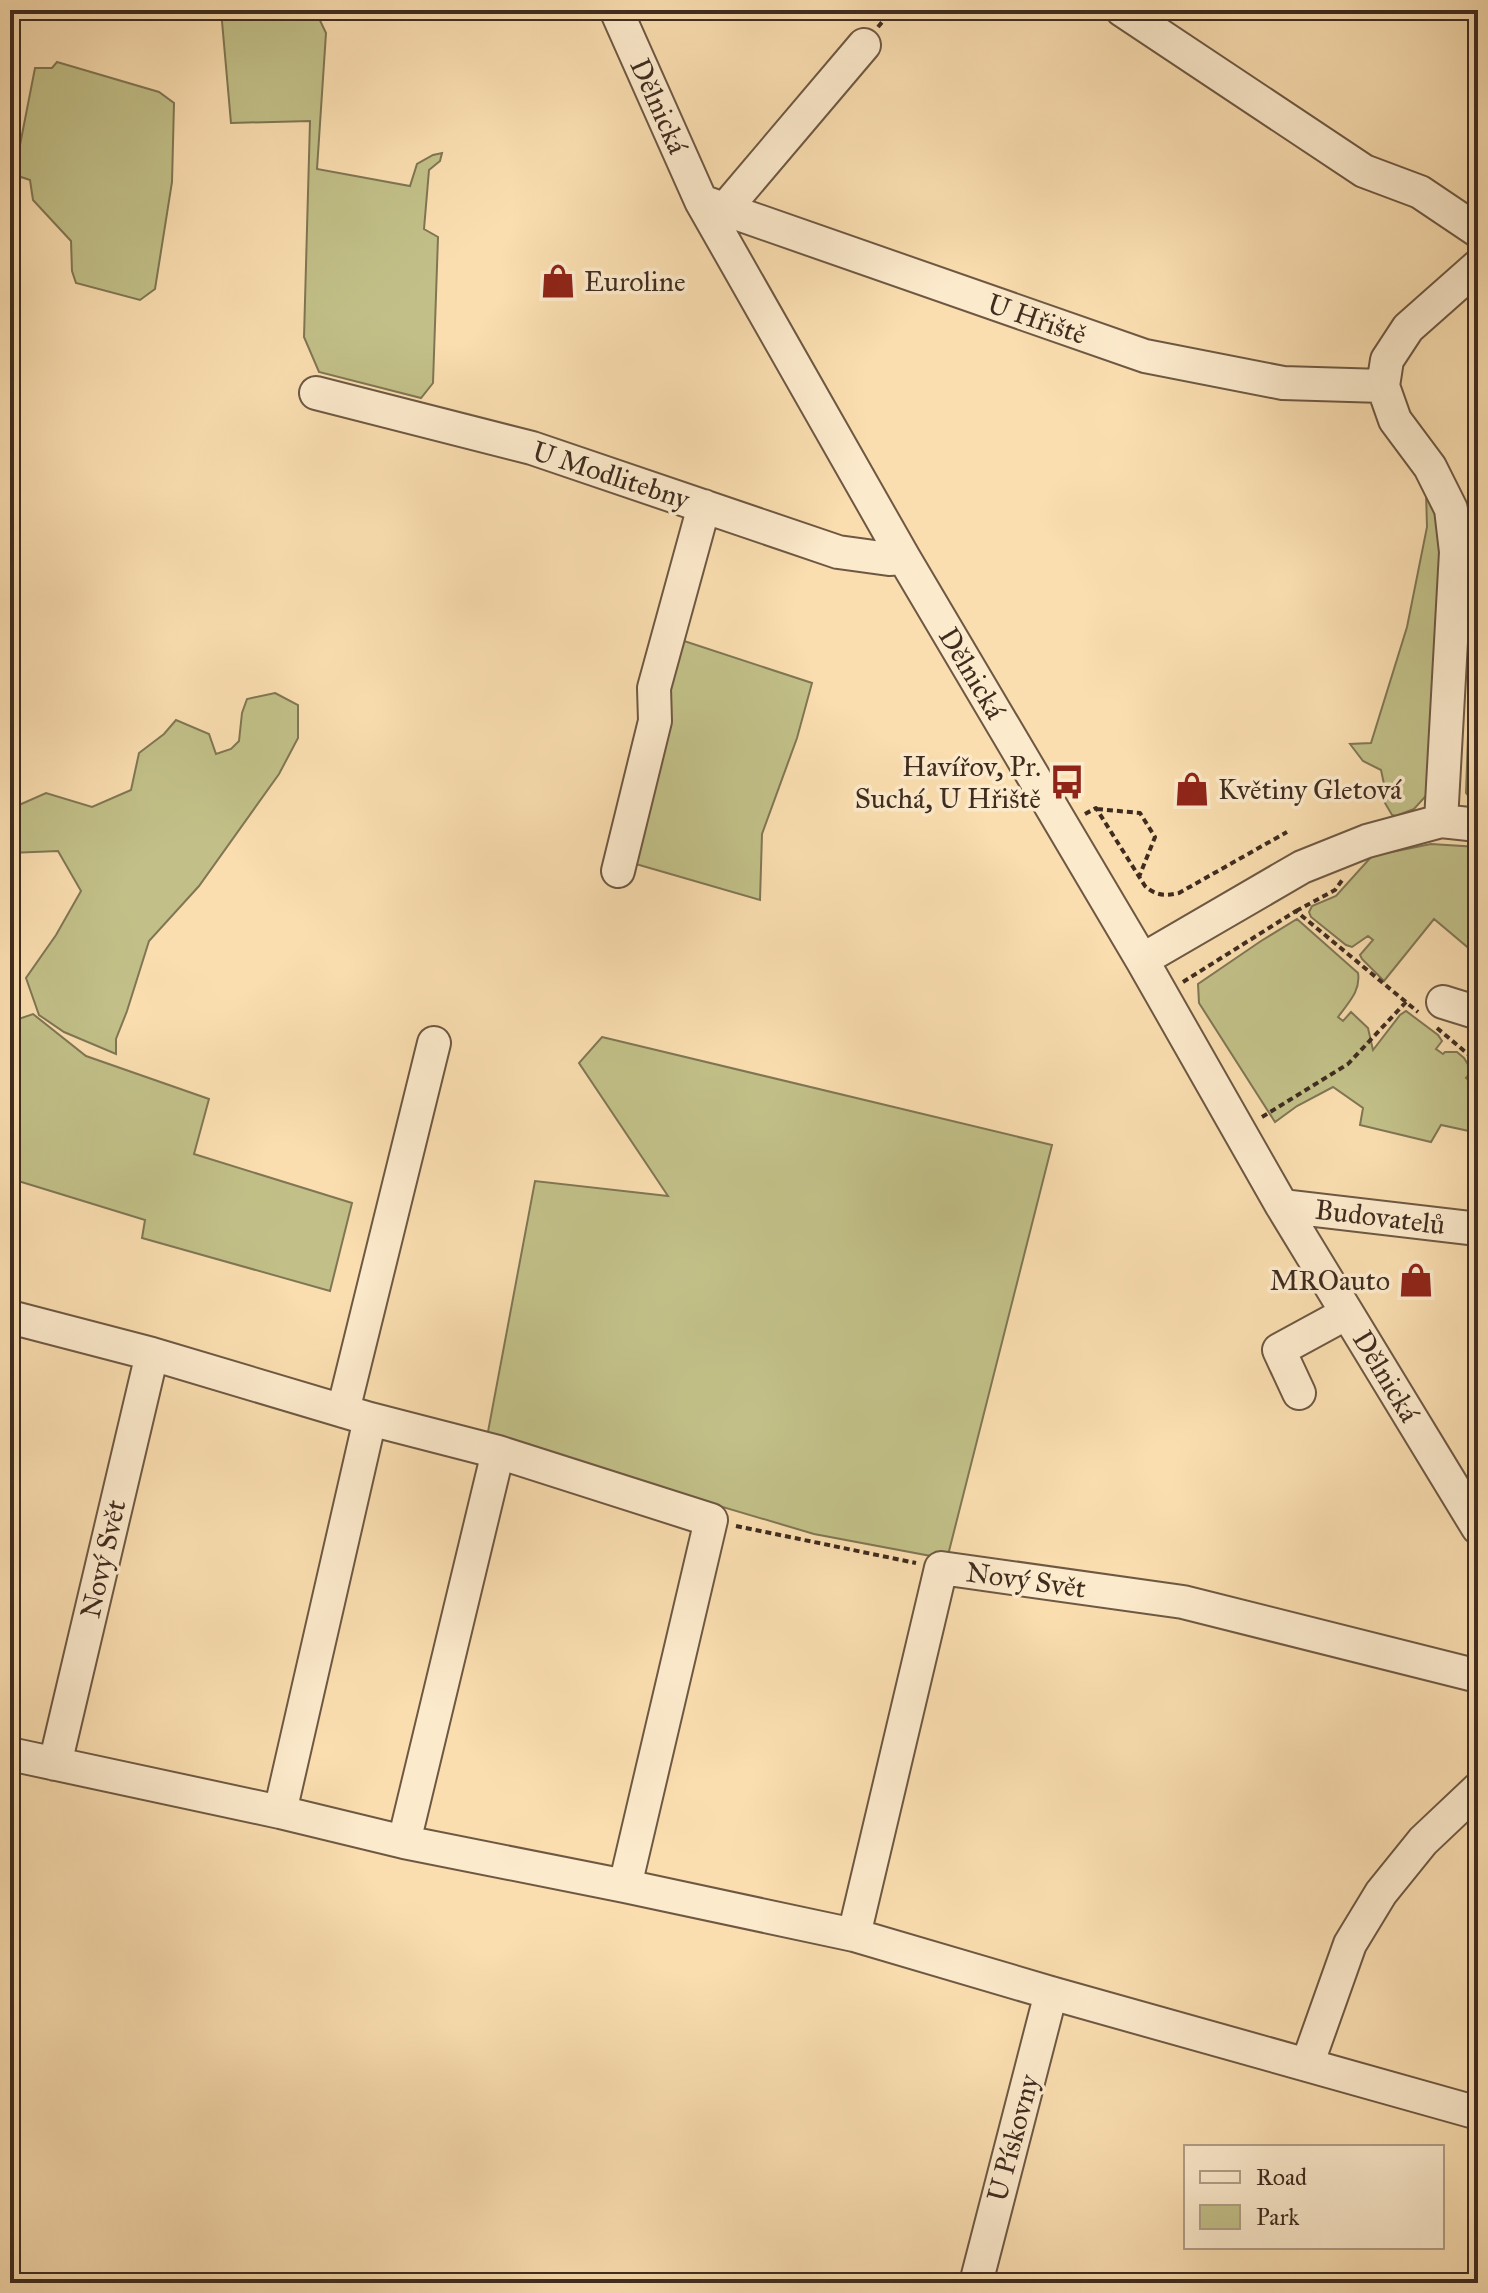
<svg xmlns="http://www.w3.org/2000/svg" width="1488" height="2293" viewBox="0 0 1488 2293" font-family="'IM FELL Great Primer',serif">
  <rect width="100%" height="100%" fill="#fadeb0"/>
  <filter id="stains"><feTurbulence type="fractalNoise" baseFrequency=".0025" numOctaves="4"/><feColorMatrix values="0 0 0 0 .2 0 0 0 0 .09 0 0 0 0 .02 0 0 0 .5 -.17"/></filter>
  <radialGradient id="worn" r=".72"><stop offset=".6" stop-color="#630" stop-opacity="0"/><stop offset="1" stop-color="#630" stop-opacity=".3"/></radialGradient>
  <path fill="#c2c088" stroke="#807654" stroke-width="2" d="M221,10H315L326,33L317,169L410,186L417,164L433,155L442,153L440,161L429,170L424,229L438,237L433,383L421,398L319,372L304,337L310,121L231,123Z
    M57,62L159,92L174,103L172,182L155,289L140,300L76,283L72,271L71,241L33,200L30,180L21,177C9,190 18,205 10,220V143L20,145L35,68H52Z
    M1426,492H1432L1442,536L1433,788L1414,809L1396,816L1392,815L1378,791L1384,784L1381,770L1363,761L1350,744L1371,743L1407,627L1427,527Z
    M1474,562L1478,567V804L1473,802L1466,793Z
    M678,639L812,683L797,738L762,834L760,900L629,862Z
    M275,693L298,705V738L279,774L199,886L149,941L127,1011L116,1039V1054L64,1032L39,1015L26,978L56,935L81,891L58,851L10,853V809L46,793L92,807L131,790L139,753L164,734L176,720L209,734L216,754L231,749L239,741L242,713L247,699Z
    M1431,844L1478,847V956L1434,919L1384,981L1362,959L1360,955L1373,940L1368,936L1352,947L1346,945L1311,917L1309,912L1312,906L1336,896L1372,856Z
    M1297,919L1358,973C1361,991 1348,1003 1338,1017L1343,1021L1351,1012L1368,1028L1373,1050L1400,1015L1406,1011L1438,1035L1442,1041L1436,1049L1443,1054L1445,1052H1457L1464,1058L1472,1071L1466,1078L1478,1088V1133L1441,1125L1431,1142L1360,1125L1363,1108L1333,1087L1297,1106L1275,1122L1199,1003L1198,984L1261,941Z
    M33,1014L86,1056L209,1099L194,1154L352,1203L330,1291L142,1238L145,1220L15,1180L10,1192V1022Z
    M602,1037L1052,1145L947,1559L814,1534L487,1437L535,1181L668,1196L579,1063Z"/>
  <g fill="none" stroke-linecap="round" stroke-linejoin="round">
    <g stroke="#6e5843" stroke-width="36">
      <path id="minor" d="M616,10L701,201L904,558L1142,960L1282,1206L1478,1528
        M1122,10L1364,171L1420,192L1478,231
        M701,201L1145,356L1283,383L1383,386
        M725,209L864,45
        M316,393L532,448L838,552L889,559L904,558
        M1441,821L1456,552L1451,509L1430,467L1395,420L1383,386L1387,360L1408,328L1478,266
        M618,871L655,721L654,688L704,506
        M1142,960L1302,867L1367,841L1441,821L1478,825
        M1443,1002L1472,1011L1478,1008
        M1282,1206L1478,1229
        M10,1317L152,1354L370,1419L498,1452L711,1520L625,1886
        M1299,1393L1279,1350L1347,1313
        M343,1411L434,1043
        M10,1754L280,1812L404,1842L625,1886L854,1935L1051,1993L1478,2113
        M55,1764L152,1354
        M280,1812L370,1419
        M404,1842L498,1452
        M854,1935L941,1568L1183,1602L1478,1676
        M1307,2065L1350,1944L1381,1893L1423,1841L1478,1789
        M976,2283L1051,1993"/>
    </g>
    <path stroke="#3f2c1f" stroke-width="4" stroke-dasharray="6 4" stroke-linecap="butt" d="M878,27L892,10
      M1097,809L1140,813L1155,837L1139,877
      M1085,814L1096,808L1145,886C1156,896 1165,896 1179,893L1287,832
      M1296,911L1335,890L1343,879
      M1183,982L1296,911L1418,1012
      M1437,1028L1475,1060
      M1262,1117L1348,1064L1406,1002
      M736,1526L916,1563"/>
    <use href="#minor" stroke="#fceacc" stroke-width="32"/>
  </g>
  <defs>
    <g id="shop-bare" transform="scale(2.76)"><path d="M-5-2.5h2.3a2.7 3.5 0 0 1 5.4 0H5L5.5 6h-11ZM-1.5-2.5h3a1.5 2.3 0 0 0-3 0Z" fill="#8f2418" stroke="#fceacc" stroke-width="2.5" paint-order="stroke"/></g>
    <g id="bus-bare" transform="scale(2.76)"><path d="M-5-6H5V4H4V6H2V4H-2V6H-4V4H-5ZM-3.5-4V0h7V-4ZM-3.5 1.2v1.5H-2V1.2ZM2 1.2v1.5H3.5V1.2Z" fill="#8f2418" stroke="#fceacc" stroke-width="2.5" paint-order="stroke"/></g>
  </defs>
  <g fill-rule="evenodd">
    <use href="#shop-bare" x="558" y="281"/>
    <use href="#bus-bare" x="1067" y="782"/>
    <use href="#shop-bare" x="1192" y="789"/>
    <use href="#shop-bare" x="1416" y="1280"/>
  </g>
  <g text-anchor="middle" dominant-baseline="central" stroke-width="7" stroke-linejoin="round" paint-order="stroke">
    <g font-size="28" fill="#3f2c1f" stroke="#fceacc">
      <text transform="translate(659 106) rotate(66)">Dělnická</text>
      <text transform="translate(1037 319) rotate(19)">U Hřiště</text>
      <text transform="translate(611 475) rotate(18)">U Modlitebny</text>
      <text transform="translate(972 673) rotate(59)">Dělnická</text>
      <text transform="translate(1380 1217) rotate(7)">Budovatelů</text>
      <text transform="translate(1386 1376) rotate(59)">Dělnická</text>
      <text transform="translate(103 1559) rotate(-77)">Nový Svět</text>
      <text transform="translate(1026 1580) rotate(8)">Nový Svět</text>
      <text transform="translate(1013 2138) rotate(-75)">U Pískovny</text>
    </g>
    <g font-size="28" fill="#3f2c1f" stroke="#fceacc" text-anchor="start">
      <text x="584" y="281">Euroline</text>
      <text x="1041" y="766" text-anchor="end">Havířov, Pr.<tspan x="1041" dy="32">Suchá, U Hřiště</tspan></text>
      <text x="1218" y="789">Květiny Gletová</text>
      <text x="1390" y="1280" text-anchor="end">MROauto</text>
    </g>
  </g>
  <rect width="1488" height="2293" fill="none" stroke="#fadeb0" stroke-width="40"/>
  <rect x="12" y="12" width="1464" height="2269" fill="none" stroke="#3f2c1f" stroke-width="4"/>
  <rect x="20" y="20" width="1448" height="2253" fill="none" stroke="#3f2c1f" stroke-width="2"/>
  <rect x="1184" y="2145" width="260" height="104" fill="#fceacc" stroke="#b09e87" stroke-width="2"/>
  <rect x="1200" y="2171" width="40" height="12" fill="#fceacc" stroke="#b09e87" stroke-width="2"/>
  <text x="1256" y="2185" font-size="24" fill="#3f2c1f">Road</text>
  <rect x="1200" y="2205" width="40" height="24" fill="#c2c088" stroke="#b09e87" stroke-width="2"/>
  <text x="1256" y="2225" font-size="24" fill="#3f2c1f">Park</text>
  <rect width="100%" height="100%" filter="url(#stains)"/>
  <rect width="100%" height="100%" fill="url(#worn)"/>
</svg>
